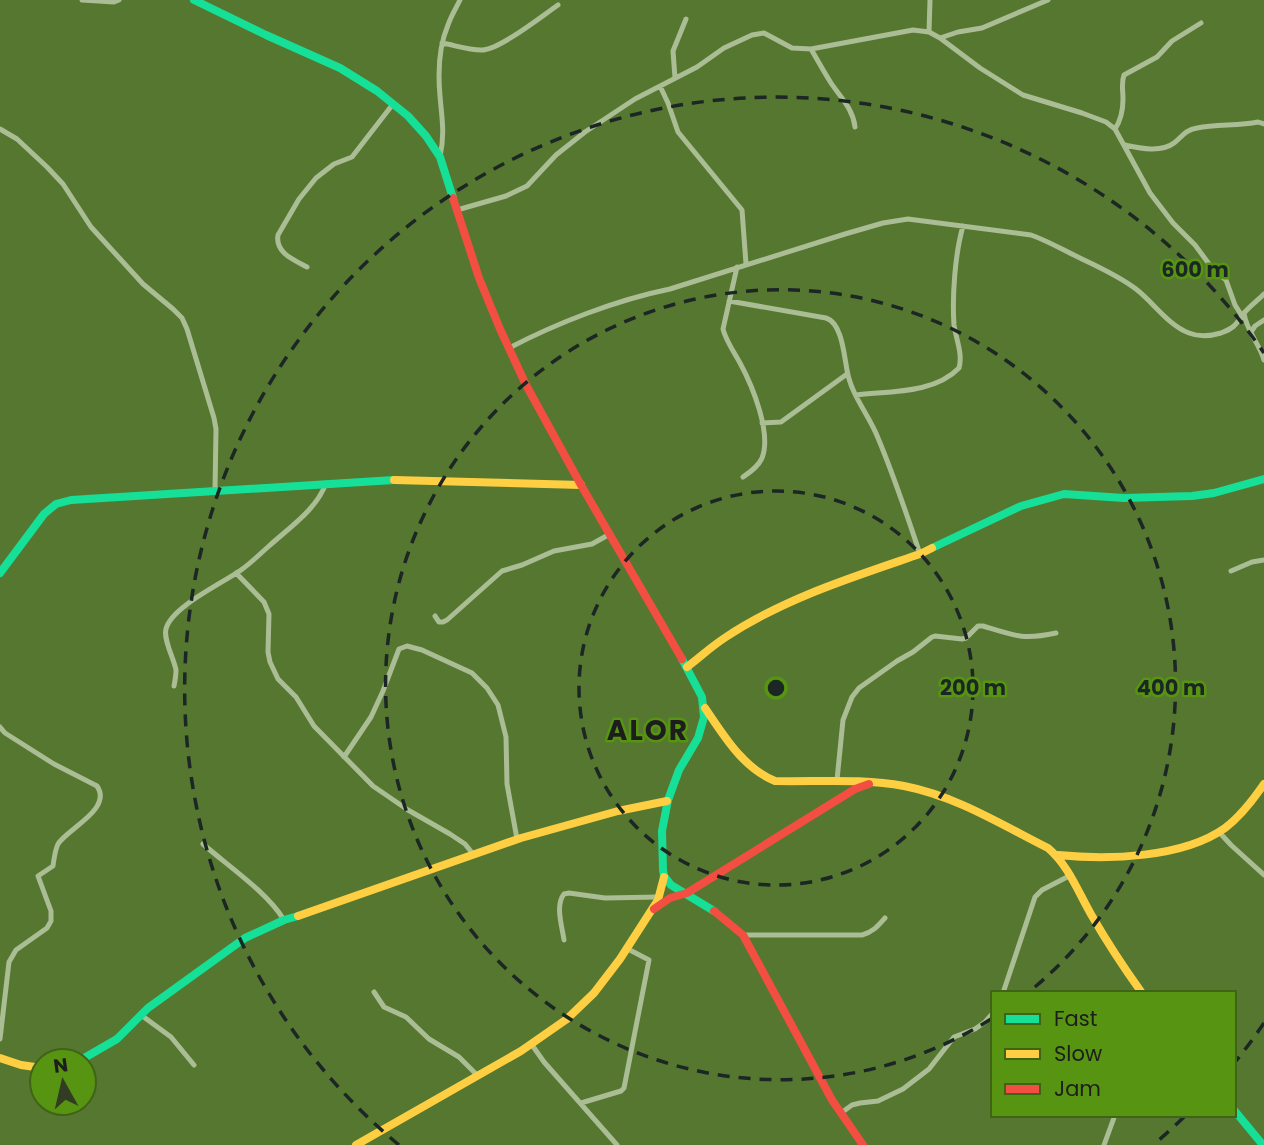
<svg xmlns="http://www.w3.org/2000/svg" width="1264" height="1145" viewBox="0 0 1264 1145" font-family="Poppins,sans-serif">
  <rect width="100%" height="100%" fill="#55772f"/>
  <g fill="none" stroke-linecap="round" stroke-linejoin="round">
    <path stroke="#aabd94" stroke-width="5" d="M82,0L114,2L119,0
      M929,32L930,0
      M940,38L958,32L982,28L1048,0
      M442,43C454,45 468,50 481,50C498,51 542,16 558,5
      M811,49C818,61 824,72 831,83C841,98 853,109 855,127
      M675,78L673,51L686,19
      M660,86L668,103L678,132L742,210L746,264
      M0,129L17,139L47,167L63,184L91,227L143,284L173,309L182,318L187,329L214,418L216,429L215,490
      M1115,129C1121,120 1123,110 1123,99C1123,90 1121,83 1124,75L1157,57L1172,41L1201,23
      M1125,145C1139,148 1161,153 1174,143C1182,137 1185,130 1197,128C1217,124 1238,126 1258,122L1264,124
      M440,157C445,133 442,120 440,96C438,74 439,46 448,25C451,16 456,8 460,0
      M457,210L506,196L527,186L556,155L585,132L635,99L697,67L724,48L752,35L764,33L792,48L811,49L913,30L929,32L940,38L980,68L1023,95L1082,113L1106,122L1115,129L1150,193L1173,223L1195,245L1212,268L1226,280L1235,305L1242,316
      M307,267C294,260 275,253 278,235L299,199L316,178L334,164L352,157L393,104
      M737,267L723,329C726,341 734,352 740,363C752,385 772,433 762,458C758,467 750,472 743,477
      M729,301L826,318C842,323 844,355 847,370C851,395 869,415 878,438C894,476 907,515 920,554
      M1244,313C1246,330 1259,343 1264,360
      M1251,332L1255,326L1264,320
      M509,348C557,323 616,300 670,289L845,234L883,223L908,219L1031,235C1048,241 1063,250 1080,258C1099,267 1119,276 1136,289C1154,303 1168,325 1189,333C1199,337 1211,336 1221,333C1235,328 1236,324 1244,313C1250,306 1258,300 1264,294
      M856,395C889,391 934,394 959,368C963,354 956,339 954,325C952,296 955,254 963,226
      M762,423L781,422L847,374
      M1231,571L1252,562L1264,560
      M236,573L264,602L269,614L268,652L270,662L278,679L296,697L314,726L373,786L408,810L450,834L465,844L473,854
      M435,616L439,622H443L447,620L502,571L522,565L554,551L592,544L610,534
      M174,686C175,681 176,675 176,670C174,659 163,639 166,629C171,607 223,583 241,570C251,563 260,554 269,546C290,527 317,509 326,483
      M0,727L5,733L54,764L97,786C113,809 67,829 58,844C55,850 54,859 53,866L38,876L51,911V921L47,928L16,950L9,962L0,1039
      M344,757L371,717L383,691L399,649L407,646L422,650L472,673L487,688L498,705L506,737L507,784L517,839
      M837,780L843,720L852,697L859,688L897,661L913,652L932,637L935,636L962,639L966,638L978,626H983C1015,636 1023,640 1056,633
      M1219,832L1231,845L1264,875
      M203,844C228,866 267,892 284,920
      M743,935H862C873,932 878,926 885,918
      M564,940C562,926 555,905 564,894L569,893L605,898L659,897
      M374,992L384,1007L406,1017L429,1039L459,1057L478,1076
      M1003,993L1035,897L1042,890L1071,875
      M141,1015L171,1037L194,1065
      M532,1045L544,1062L617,1145
      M581,1103L621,1091L624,1088L649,960L626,948
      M841,1113L852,1105L860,1103L878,1101L903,1089L929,1069L954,1037L975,1029L985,1022L993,1013
      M1104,1145L1115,1115"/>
    <path stroke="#16e098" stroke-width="8" d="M194,0L266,35L340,68L377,91L408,116L426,136L440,157L453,198
      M932,548L1021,506L1064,494L1124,498L1192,496L1214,493L1264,479
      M0,573L44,514L56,504L71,500L394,480
      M682,659L702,697L704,717L698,738L679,770L668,800L662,831L663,870L664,876L671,885L714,911
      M79,1061L117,1039L148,1008L245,938L284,920L298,916
      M1234,1110L1263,1145"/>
    <path stroke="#ffcf43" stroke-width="8" d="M394,480L581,485
      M687,667C700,657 712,646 726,637C785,598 853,577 920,554L932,548
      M705,708C724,736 743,768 775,781C818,782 862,778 904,786C956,796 1002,825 1048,848C1069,866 1078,892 1092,916C1107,942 1124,968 1142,993
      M1058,855C1108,860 1183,858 1225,828C1241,816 1253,800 1264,784
      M298,916L521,838L618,811L667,801
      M0,1058L21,1065L42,1068
      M356,1145L521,1051L567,1019L594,993L620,959L658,900L664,877"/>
    <path stroke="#f24e42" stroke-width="8" d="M453,198L479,278L500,329L526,385L581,485L682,659
      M654,909L670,898L687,893L855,789L869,784
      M714,911L743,935L832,1100L863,1145"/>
  </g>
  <g fill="none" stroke="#1c2625" stroke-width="3.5" stroke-dasharray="12 9">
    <circle cx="776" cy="688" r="197"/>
    <path d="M991 1019A395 395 0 1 1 1030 991"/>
    <path d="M1264 1023A592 592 0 0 1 1236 1061M1184 1117A592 592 0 0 1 1153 1145M399 1145A592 592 0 1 1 1264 353"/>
  </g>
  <g text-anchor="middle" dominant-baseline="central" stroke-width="5" stroke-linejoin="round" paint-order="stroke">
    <g font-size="28" font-weight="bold" letter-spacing="2" fill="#1d1d1d" stroke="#579412">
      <text x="648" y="730">ALOR</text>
    </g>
  </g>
  <circle cx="776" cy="688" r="10" fill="#1c2625" stroke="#579412" stroke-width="3.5"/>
  <g font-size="21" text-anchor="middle" font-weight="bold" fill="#1c2625" stroke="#579412" stroke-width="5" stroke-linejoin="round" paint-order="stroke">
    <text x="1195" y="277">600 m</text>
    <text x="973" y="695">200 m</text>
    <text x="1171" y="695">400 m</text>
  </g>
  <rect x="991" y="991" width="245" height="126" fill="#579412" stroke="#406416" stroke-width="2"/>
  <rect x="1005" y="1014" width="35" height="10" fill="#16e098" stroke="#406416" stroke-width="2"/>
  <text x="1054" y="1026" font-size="21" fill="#1d1d1d">Fast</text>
  <rect x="1005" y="1049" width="35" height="10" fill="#ffcf43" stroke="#406416" stroke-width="2"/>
  <text x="1054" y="1061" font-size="21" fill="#1d1d1d">Slow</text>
  <rect x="1005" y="1084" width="35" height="10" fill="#f24e42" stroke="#406416" stroke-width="2"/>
  <text x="1054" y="1096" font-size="21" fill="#1d1d1d">Jam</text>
  <g transform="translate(63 1082) rotate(352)"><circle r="33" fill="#579412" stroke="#406416" stroke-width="2"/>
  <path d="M0-5L12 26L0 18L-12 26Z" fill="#313c23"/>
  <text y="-10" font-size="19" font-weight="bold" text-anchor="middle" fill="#1d1d1d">N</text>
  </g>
</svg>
